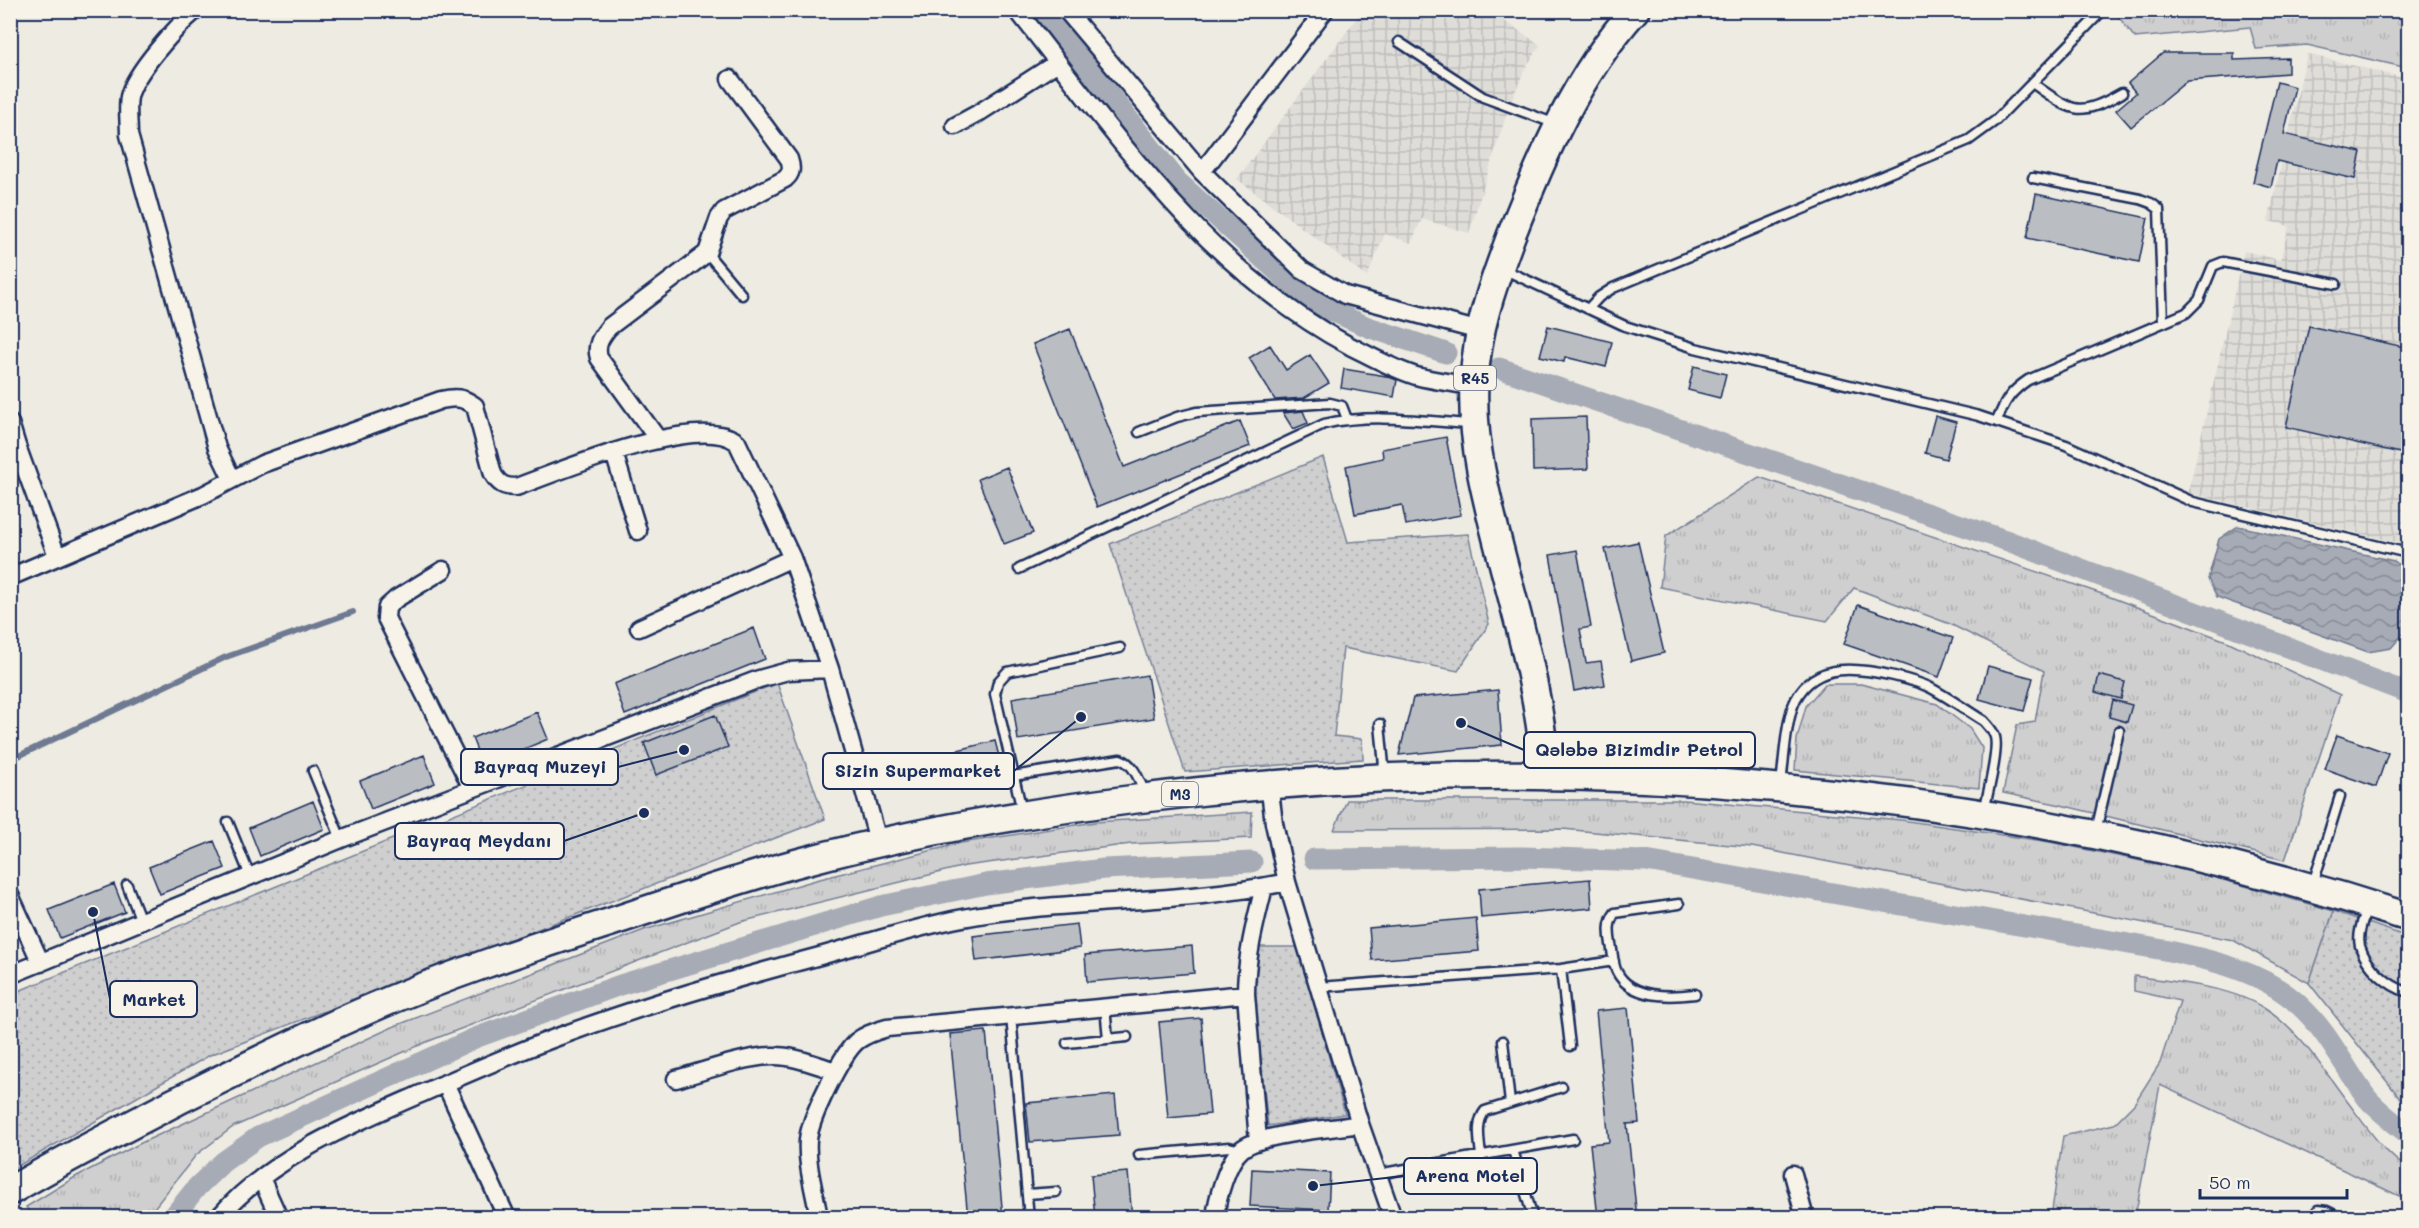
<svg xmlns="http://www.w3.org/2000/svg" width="2419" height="1228" viewBox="0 0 2419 1228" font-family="Mali,sans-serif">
  <defs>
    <pattern id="industrial-grid" width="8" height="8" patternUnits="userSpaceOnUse" patternTransform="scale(1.5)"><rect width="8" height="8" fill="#deddd8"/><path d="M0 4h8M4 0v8" fill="none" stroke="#bebebc"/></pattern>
    <pattern id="grass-tufts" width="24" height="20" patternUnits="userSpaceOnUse" patternTransform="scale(1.5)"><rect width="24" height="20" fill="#cfcfcf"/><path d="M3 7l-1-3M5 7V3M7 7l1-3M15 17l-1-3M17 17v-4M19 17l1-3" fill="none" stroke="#b1b2b4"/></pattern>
    <pattern id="park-dots" width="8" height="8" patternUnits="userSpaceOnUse" patternTransform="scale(1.5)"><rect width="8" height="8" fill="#cfcfcf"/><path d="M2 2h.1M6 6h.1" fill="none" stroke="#b1b2b4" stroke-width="1.8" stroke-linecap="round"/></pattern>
    <pattern id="water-waves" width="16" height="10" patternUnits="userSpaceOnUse" patternTransform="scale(1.5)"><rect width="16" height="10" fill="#a6abb5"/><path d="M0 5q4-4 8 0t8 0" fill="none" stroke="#868c96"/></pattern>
  </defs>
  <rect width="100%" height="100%" fill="#eeebe2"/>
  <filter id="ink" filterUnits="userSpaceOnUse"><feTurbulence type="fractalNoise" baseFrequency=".0167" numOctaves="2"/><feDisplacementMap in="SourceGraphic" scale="12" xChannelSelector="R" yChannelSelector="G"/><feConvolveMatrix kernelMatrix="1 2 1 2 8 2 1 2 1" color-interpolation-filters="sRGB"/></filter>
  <g filter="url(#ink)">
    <path fill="url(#industrial-grid)" d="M1362,11H1490L1540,45L1525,69L1509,106L1469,233L1422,219L1411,243L1385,234L1367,277L1237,179Z
      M2307,54L2408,79V545L2188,493L2244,251L2280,260L2289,226L2268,221Z"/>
    <path fill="url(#grass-tufts)" stroke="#757f96" stroke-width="1.5" d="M2114,11H2408V68L2307,45L2256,49L2250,27L2135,38Z
      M1759,477L2105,595L2229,642L2340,695L2285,860L2061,805L2003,793L2017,725L2035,722L2044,671L1950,624L1854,588L1827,621L1660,587L1666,536Z
      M1825,684H1861L1937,704L1970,729L1982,748L1979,788L1795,770L1797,739L1806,706Z
      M1347,800H1684L1901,820L2050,842L2195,872L2334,911L2309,983L2233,940L1752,847L1563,829L1334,830Z
      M1252,812L1251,838L1131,844L965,866L740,922L429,1041L233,1127L196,1155L147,1217H32L26,1207L77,1176L141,1143L395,1026L644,930L816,880L961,843L1095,822Z
      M2134,976C2173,982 2229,986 2262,1007C2300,1030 2324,1071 2350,1105C2365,1125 2386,1156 2408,1168V1200L2160,1085L2135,1217H2051L2063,1136L2114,1124L2134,1104L2160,1063L2180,1001L2134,991Z"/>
    <path fill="url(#park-dots)" stroke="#757f96" stroke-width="1.5" d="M1323,457L1348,542L1468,534L1489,624L1458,671L1343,648L1334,736L1362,739L1363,759L1185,772L1110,544Z
      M777,683L825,819L210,1055L11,1170V994Z
      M2334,911L2408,937V1108L2309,983Z
      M1259,947H1298L1345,1114L1268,1126L1254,994Z"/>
    <path fill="url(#water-waves)" stroke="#6e7992" stroke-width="1.5" d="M2238,526L2394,561L2408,571V615L2405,632L2391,648L2368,652L2217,597L2208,579L2219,539Z"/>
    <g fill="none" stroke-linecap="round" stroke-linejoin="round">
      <path stroke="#6e7992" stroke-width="6" d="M10,760L226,657L353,612"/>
      <path stroke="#a6abb5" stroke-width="21" d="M1043,10L1177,181L1289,282L1325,308L1368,327L1446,353
        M1499,368L2008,541L2408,693
        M1314,859L1522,857L1646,861L2164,950C2211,960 2263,971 2299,1005C2328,1031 2344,1067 2367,1098C2378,1111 2395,1123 2408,1134
        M172,1218L197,1187L223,1162L258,1137L475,1038L620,985L881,906L986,884L1104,869L1252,862"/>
    </g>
    <path fill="#babdc2" stroke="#1b2f5e" stroke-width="1.5" d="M2163,53H2234V60L2288,58V73L2187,81L2131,127L2116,110L2136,93L2128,83Z
      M2277,82L2295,87L2284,134L2361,152L2355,179L2277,161L2271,187L2253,182Z
      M2036,194L2148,218L2139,262L2027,238Z
      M1548,326L1612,342L1606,367L1565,357L1564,362L1540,356Z
      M2309,326L2409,348V455L2286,427Z
      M1070,329L1124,467L1240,421L1250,446L1097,507L1033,344Z
      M1270,345L1286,370L1310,355L1329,383L1304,398L1275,400L1249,358Z
      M1694,366L1726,374L1720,398L1688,390Z
      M1344,369L1386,376L1397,380L1394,397L1341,388Z
      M1303,411L1308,423L1293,429L1283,413Z
      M1935,416L1956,422L1946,459L1925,453Z
      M1586,417L1588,469L1533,471L1532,419Z
      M1446,437L1461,515L1406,525L1402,505L1355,514L1346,466L1383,458L1382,449Z
      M1007,467L1033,533L1004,544L978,479Z
      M1638,542L1664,653L1631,661L1605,549Z
      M1577,550L1591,627L1580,629L1586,663L1601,661L1605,685L1574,691L1550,555Z
      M1858,605L1953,638L1939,677L1844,644Z
      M754,628L765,659L625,715L614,684Z
      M1988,666L2033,678L2024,711L1979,699Z
      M1147,675L1154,718L1018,740L1012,698Z
      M2099,675L2125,682L2121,699L2095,692Z
      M1498,690L1502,745L1399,755L1413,698Z
      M2113,700L2132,705L2127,722L2109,717Z
      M537,712L548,739L483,766L472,738Z
      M715,715L728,747L656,775L644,743Z
      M2337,735L2388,753L2376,787L2325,769Z
      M995,741L1000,760L945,772L941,754Z
      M424,755L435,783L371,809L360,781Z
      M313,801L324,829L260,856L249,828Z
      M214,841L225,868L160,894L149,867Z
      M1590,879L1592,908L1481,918L1479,889Z
      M114,884L125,912L60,938L49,910Z
      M1476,918L1479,951L1372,960L1369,928Z
      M1077,924L1080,948L976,961L973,936Z
      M1192,946L1194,973L1087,982L1085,955Z
      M1628,1008L1639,1123L1627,1124L1637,1218H1598L1590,1144L1609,1142L1596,1011Z
      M1201,1018L1210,1114L1168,1118L1159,1022Z
      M986,1031L1003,1218H968L950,1034Z
      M1115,1095L1119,1135L1030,1142L1026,1103Z
      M1252,1169L1330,1173L1328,1210L1250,1206Z
      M1128,1172L1132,1218H1095L1091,1175Z"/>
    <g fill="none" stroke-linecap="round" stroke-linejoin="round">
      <g stroke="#1b2f5e" stroke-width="13">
        <path id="service" d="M1399,42L1483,97L1556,124
          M2032,83C2073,111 2076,119 2122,93
          M2033,178L2140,199L2151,203L2159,209L2163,323
          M707,253L742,295
          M1503,269L1625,326L1695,348L1979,416L2066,445L2193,502L2408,553
          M1588,309L1599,297L1613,288L1969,140L1995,121L2103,10
          M1997,421C2005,401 2010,392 2028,380L2186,313L2199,300L2213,266L2223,262L2336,284
          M1139,432L1177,417L1197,412L1330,403L1342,406L1347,419
          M1019,569L1324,424C1372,413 1422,421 1471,424
          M1380,724L1385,776
          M313,771L341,839
          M1013,776L1120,759C1135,764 1139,781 1146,795
          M1781,784C1784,762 1786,717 1796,699C1816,661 1859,668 1894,676C1906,679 1918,682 1929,687C1948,697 1966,710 1984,721C1988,726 1993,730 1995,737C1999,751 1987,796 1984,812
          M1022,811L995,694L998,682L1007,672L1120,648
          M228,822L250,876
          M2096,831L2119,731
          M127,885L141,921
          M2312,887L2340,796
          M1679,904L1615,913C1608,922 1609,933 1611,944C1613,953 1613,965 1617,972C1631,999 1670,997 1695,994
          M2367,908C2363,920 2357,934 2360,946C2366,967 2389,987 2408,992
          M1561,969L1570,1046
          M1319,987L1561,969L1614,961
          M1105,1007L1108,1039
          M1011,1016L1029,1218
          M1503,1041L1510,1103
          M1067,1043L1127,1037
          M1513,1150L1533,1218
          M1139,1155L1229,1147L1240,1150
          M1481,1157C1480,1142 1475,1123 1485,1111L1562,1087
          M1378,1174L1573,1139
          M1027,1194L1056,1192
          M2311,1218L2318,1210L2327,1211L2341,1218"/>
      </g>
      <g stroke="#1b2f5e" stroke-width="21">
        <path id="minor" d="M196,10C177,26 134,73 129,97C127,108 129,123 129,135L217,448L232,479
          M1017,10C1115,134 1207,270 1350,346C1372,357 1393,369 1416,376C1435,381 1455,383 1475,387
          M1066,10L1202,172L1302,270L1345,295L1480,331
          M955,126L977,114L1058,62
          M1202,172L1325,10
          M10,423L17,446L57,556
          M657,438L599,358C595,345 601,337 609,327L707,253L719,218L724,211L785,179C792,173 792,168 789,159L730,79
          M614,453L638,531
          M443,570L396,599L387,607L386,618L472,788
          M10,577L203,495L262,464L441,400C455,397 463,397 475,406L493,474C499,484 504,487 516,487C561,471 699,412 737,442L792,558L830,669
          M639,628L792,558
          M1269,784L1274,823L1287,882L1360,1124L1393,1218
          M10,895L41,963
          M10,975L341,839L759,679L788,671L830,669L879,844
          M676,1079C705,1071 742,1057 772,1056C793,1055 816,1065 836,1071
          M445,1083L507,1218
          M1258,1141L1246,994C1246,957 1255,923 1264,887
          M1793,1174L1805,1218
          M261,1178L279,1218
          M218,1218C270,1158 345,1127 416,1096C464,1075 513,1053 563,1035C647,1004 733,979 820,956C867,943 915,927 963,918C1070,898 1180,905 1287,882
          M819,1218C815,1193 806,1165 808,1140C810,1118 841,1055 857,1041C866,1034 876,1031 887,1028L1246,994
          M1215,1218C1217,1199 1227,1161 1242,1149C1262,1133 1333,1129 1360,1124"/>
      </g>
      <g stroke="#1b2f5e" stroke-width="32">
        <path id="primary" d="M1545,776C1541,672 1501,573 1481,470C1474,433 1471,391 1477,353C1482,313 1497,274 1511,236C1542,156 1577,75 1635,10
          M10,1191C64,1159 120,1131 175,1102C239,1070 302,1038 367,1010C447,975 531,948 614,921C677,900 740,878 805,861C913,832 1025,813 1136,799C1562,744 2000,785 2408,917"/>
      </g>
      <use href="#service" stroke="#f7f3e8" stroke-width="8"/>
      <use href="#minor" stroke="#f7f3e8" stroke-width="16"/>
      <use href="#primary" stroke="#f7f3e8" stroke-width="27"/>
    </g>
  </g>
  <g text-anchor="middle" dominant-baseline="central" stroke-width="6" stroke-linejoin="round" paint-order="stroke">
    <g fill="#f7f3e8" stroke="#5d6a87" stroke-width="1.5">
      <rect x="1454" y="366" width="42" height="24" rx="4.5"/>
      <rect x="1162" y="782" width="36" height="24" rx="4.5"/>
    </g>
    <g font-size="15" font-weight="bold" fill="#1b2f5e">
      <text x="1475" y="378">R45</text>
      <text x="1180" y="794">M3</text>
    </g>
  </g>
  <path fill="none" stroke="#1b2f5e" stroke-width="2" d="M1461 723L1524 750M684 750L618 767M1081 717L1014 771M644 813L564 841M93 912L110 999M1313 1186L1404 1176"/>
  <g fill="#1b2f5e" stroke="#f7f3e8" stroke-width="2">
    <circle cx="1461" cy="723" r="6"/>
    <circle cx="684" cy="750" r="6"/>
    <circle cx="1081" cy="717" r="6"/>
    <circle cx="644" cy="813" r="6"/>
    <circle cx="93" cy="912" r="6"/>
    <circle cx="1313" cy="1186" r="6"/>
  </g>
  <g fill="#f7f3e8" stroke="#1b2f5e" stroke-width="2">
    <rect x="1524" y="732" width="231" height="36" rx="6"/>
    <rect x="461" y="749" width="157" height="36" rx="6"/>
    <rect x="823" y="753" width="191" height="36" rx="6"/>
    <rect x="395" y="823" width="169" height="36" rx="6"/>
    <rect x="110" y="981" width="87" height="36" rx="6"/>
    <rect x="1404" y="1158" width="133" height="36" rx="6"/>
  </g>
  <g font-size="18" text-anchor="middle" font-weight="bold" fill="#1b2f5e">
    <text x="1639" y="756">Qələbə Bizimdir Petrol</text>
    <text x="540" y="773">Bayraq Muzeyi</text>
    <text x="918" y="777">Sizin Supermarket</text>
    <text x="479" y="847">Bayraq Meydanı</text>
    <text x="154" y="1006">Market</text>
    <text x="1470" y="1182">Arena Motel</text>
  </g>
  <rect width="2419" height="1228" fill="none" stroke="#f7f3e8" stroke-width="36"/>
  <rect x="18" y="18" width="2383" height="1192" fill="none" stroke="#1b2f5e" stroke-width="2" filter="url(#ink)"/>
  <path d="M2200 1189v9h147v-9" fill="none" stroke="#1b2f5e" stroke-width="3"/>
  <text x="2209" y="1189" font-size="18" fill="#1b2f5e" stroke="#f7f3e8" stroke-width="4.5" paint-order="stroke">50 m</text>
</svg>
